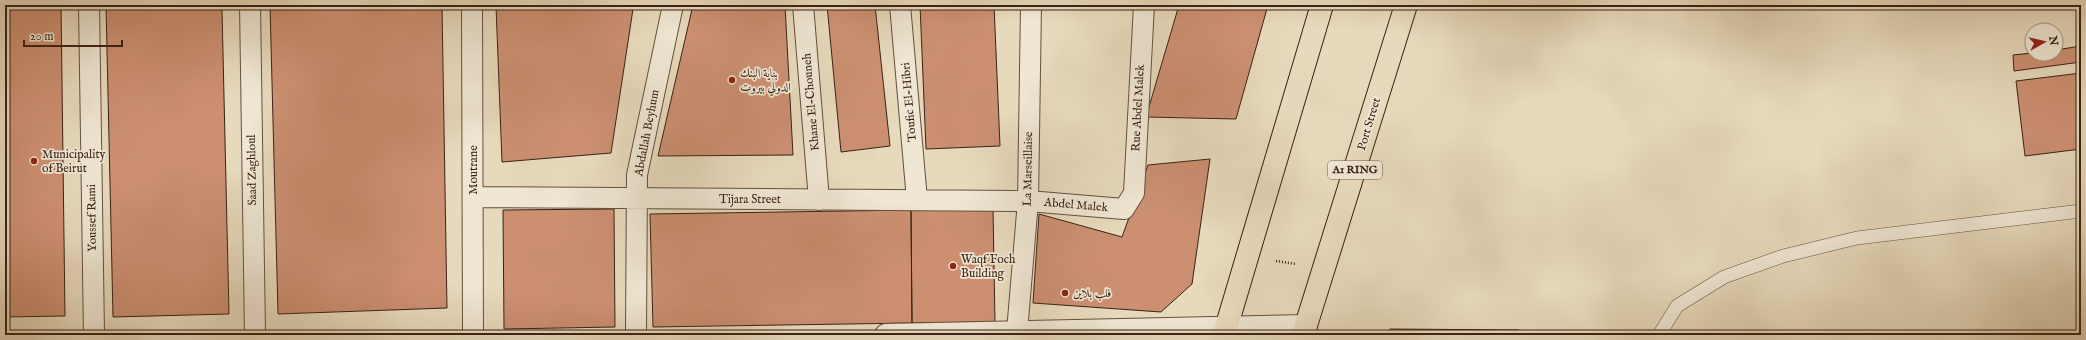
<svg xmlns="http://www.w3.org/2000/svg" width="2086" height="340" viewBox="0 0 2086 340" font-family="'IM FELL English',Amiri,serif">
  <rect width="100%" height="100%" fill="#e7d9bc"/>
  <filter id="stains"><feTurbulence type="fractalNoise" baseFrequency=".005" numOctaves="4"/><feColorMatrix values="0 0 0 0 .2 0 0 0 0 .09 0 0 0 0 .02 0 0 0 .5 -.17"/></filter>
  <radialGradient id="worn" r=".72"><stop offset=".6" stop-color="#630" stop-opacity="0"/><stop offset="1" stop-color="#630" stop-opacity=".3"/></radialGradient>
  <path fill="#cc8f72" stroke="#3a2215" d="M5,5H61L65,316L5,317Z
    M106,5H219L222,10L229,314L113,317Z
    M270,5L442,6L447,308L278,314Z
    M693,5H785L793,155L658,156Z
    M827,5H875L890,146L841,152Z
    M920,5H994L1000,146L926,149Z
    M1179,5H1268L1236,119L1146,117Z
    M496,6L633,9L611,153L502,162Z
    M2081,46V62L2014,71L2013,55L2032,53L2056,54V50Z
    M2081,73V149L2025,156L2016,81Z
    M1210,159L1192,284L1161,312L1033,303L1039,214L1122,237L1148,165Z
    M993,208L995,322L912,323L911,210Z
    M614,209L615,327L504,329L503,210Z
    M911,210L912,323L653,327L650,214Z
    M1390,329L1519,330V335H1390Z
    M1787,331L1788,335H1757Z"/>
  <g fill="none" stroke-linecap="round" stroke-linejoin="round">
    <g stroke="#65503f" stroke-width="14">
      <path id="service" d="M1659,335L1677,306L1724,277L1783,256L1857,238L2081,211"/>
    </g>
    <g stroke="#65503f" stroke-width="22">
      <path id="pedestrian" d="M89,5L94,335
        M250,5L255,335
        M472,5L473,335
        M803,5L819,200
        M900,5L917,200
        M473,197L1028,201L1124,209L1134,193L1144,5
        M1017,332L1028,201L1031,5
        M636,335L637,175L673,5"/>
    </g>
    <g stroke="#65503f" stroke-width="24">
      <path id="minor" d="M886,335L1306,326"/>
    </g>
    <g stroke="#3a2215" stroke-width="24">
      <path id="trunk" d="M1224,335L1322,5
        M1303,335L1406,5"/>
    </g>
    <path stroke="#3a2215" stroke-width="2.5" stroke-dasharray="1 2" stroke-linecap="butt" d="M1276,261L1296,264"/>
    <use href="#service" stroke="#efe6d3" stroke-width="13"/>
    <use href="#pedestrian" stroke="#efe6d3" stroke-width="20"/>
    <use href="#minor" stroke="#efe6d3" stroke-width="22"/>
    <use href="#trunk" stroke="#e7d9bc" stroke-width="22"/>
  </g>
  <g fill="#8f2418" stroke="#efe6d3" stroke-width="1.5">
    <circle cx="732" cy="80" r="4"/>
    <circle cx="34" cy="161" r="4"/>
    <circle cx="953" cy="266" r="4"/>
    <circle cx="1065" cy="293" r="4"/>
  </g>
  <g text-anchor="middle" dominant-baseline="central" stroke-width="3.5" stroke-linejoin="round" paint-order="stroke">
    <rect fill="#efe6d3" stroke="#705d4e" stroke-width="1" x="1328" y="161" width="54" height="18" rx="3"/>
    <g font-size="11" font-weight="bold" fill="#3a2215">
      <text x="1355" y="170">A1 RING</text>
    </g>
    <g font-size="12" fill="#3a2215" stroke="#efe6d3" text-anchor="start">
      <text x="740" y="73">بناية البنك<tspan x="740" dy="14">الدولي بيروت</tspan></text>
      <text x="42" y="154">Municipality<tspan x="42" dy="14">of Beirut</tspan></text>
      <text x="961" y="259">Waqf Foch<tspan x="961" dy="14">Building</tspan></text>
      <text x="1073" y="293">فلب بلاين</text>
    </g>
    <g font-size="12" fill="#3a2215" stroke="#efe6d3">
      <text transform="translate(811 102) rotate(-95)">Khane El-Chouneh</text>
      <text transform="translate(909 102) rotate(-95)">Toufic El-Hibri</text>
      <text transform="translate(1138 108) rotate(-87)">Rue Abdel Malek</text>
      <text transform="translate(1369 124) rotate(-73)">Port Street</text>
      <text transform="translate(647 133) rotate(-79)">Abdallah Beyhum</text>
      <text transform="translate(1028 169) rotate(-89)">La Marseillaise</text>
      <text transform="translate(252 170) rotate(-91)">Saad Zaghloul</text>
      <text transform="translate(473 170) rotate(-90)">Moutrane</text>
      <text x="750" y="199">Tijara Street</text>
      <text transform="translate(1076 205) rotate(5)">Abdel Malek</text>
      <text transform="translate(92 218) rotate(-91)">Youssef Rami</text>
    </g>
  </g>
  <rect width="2086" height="340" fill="none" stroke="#e7d9bc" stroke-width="20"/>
  <rect x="6" y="6" width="2074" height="328" fill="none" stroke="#3a2215" stroke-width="2"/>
  <rect x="10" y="10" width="2066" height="320" fill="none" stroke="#3a2215"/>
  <g transform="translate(2044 42) rotate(82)"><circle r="19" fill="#efe6d3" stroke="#a79887"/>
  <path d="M0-3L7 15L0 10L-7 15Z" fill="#8f2418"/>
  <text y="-6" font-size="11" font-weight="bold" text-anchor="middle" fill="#3a2215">N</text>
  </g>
  <path d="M24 40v6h98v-6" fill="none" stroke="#3a2215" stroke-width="2"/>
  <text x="30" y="40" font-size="12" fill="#3a2215" stroke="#efe6d3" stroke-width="3" paint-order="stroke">20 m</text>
  <rect width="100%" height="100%" filter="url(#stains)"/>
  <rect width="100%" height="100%" fill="url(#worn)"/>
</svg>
